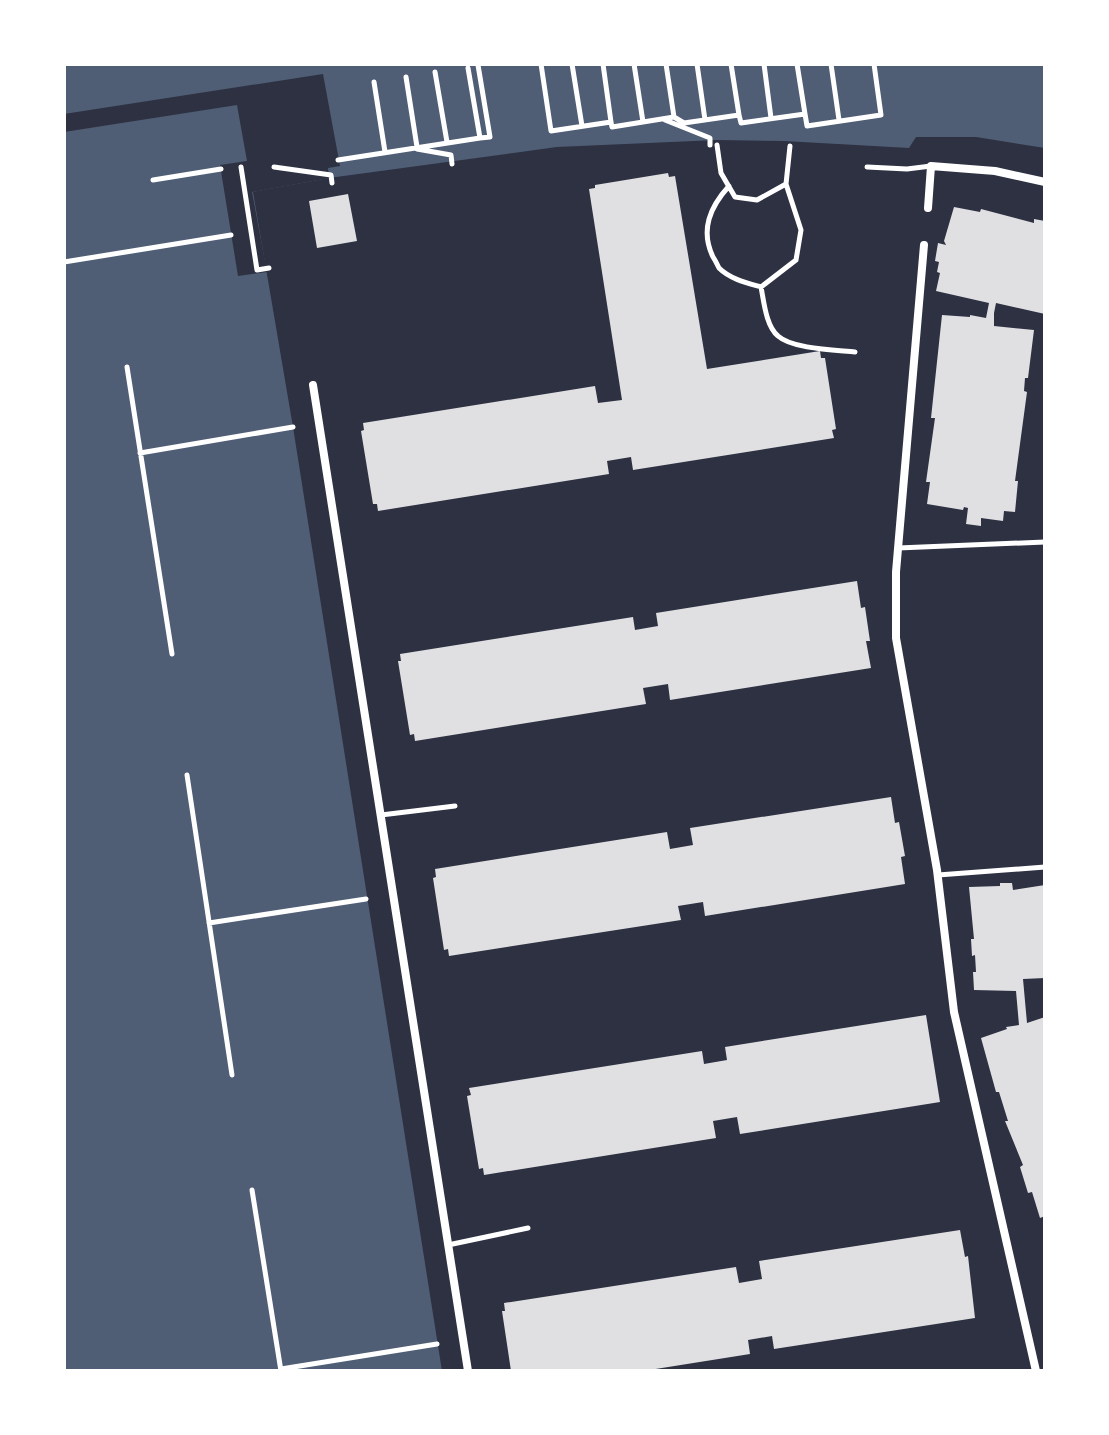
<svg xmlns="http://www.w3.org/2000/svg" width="1109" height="1435" viewBox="0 0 1109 1435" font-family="Inter,sans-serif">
  <rect width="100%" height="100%" fill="#2d3142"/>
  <path fill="#4f5d75" d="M64,64H1045V148L976,137H916L909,148L784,141L717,140L557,147L329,178L253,192L293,427L442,1371H64Z"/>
  <path fill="#2d3142" d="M323,74L340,166L328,168L329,178L252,192L267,272L238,276L220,165L247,161L237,105L64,132V114Z"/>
  <path fill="#e0e0e3" d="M668,173L669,177L675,176L707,369L820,351L821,358H825L836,429L832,430L834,438L633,470L631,457L607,461L609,474L378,511L377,504H373L361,431L364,430L363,423L595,386L598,403L622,400L589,189L595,188V185Z
    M348,194L357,241L317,248L309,201Z
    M954,207L980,212L981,209L1034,223V219L1045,221V314L996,303L994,313V326L1034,330L1028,378H1025L1024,391L1027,392L1015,481H1018L1015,512L1004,511L1003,521L981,518V526L966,524L968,508L964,507L963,510L927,504L930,482H926L935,418H931L942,315L970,317V315L986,318L989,303L936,291L940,273L937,272L939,262L935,261L938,243L946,245L944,241Z
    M857,581L861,608L865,607L870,641H866L871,668L670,700L668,684L643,688L646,704L415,741L414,734L410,735L398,661H401L400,654L633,617L635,630L658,626L656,613Z
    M891,797L895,823L899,822L905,856L901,857L905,884L705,916L703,902L678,906L681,920L449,956L448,949L444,950L433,878L436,877L435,869L667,832L670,849L693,845L690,828Z
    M1000,883H1012L1013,890L1045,885V978L1023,979L1027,1023L1045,1017V1216L1040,1218L1032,1192L1028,1193L1020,1167L1023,1165L1005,1121H1008L999,1092H996L981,1038L1007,1029L1006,1027L1019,1025L1016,991L974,990L973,972H976L975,955L972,956L971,939H974L969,887L1000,886Z
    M926,1015L940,1102L740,1134L737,1117L713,1121L716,1138L484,1175L483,1168L479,1169L467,1096L471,1095L469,1088L702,1051L704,1064L727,1060L725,1047Z
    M960,1230L965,1257L968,1256L975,1318L774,1349L772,1336L748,1340L750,1354L643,1371H511L502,1311H505L504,1303L736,1267L739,1283L762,1279L759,1261Z"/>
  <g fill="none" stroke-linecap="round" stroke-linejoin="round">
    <path stroke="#fff" stroke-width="5" d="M541,64L551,131L611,122L612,127L674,117L684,123L739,115L741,123L805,114L807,126L881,115L874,64
      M572,64L582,126
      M603,64L611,122
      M634,64L643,122
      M666,64L674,117
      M697,64L705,120
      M731,64L739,115
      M764,64L771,118
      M797,64L805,114
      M831,64L839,120
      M478,65L490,137L480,138
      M435,72L447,142
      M406,77L417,147
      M374,82L385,152
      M665,120L710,138V145
      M717,145L721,173L735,197L757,200L786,184L790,146
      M417,149L451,155L452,164
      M338,160L480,138L468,68
      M241,167L257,270L269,268
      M274,167L331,175L332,183
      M153,180L221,169
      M729,186C710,207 700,230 713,257C714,258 719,268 719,268C730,279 747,283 761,287L796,260L801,230L786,184
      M64,262L231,235
      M761,287C764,302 766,326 778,336C792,349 836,350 855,352
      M127,367L172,654
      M140,453L293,427
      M187,775L232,1075
      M209,923L366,899
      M252,1190L281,1371
      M281,1369L437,1344"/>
    <path stroke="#fff" stroke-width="5" d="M867,167L907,169L931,166
      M898,548L1045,542
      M381,815L455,806
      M938,875L1045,867
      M448,1245L528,1228"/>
    <path stroke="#fff" stroke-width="8" d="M928,208L931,166L995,171L1045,182
      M924,245L896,572V638L937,870L954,1012L1036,1371
      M313,385L468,1371"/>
  </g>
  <rect width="1109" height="1435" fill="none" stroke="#ffffff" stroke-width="132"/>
</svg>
